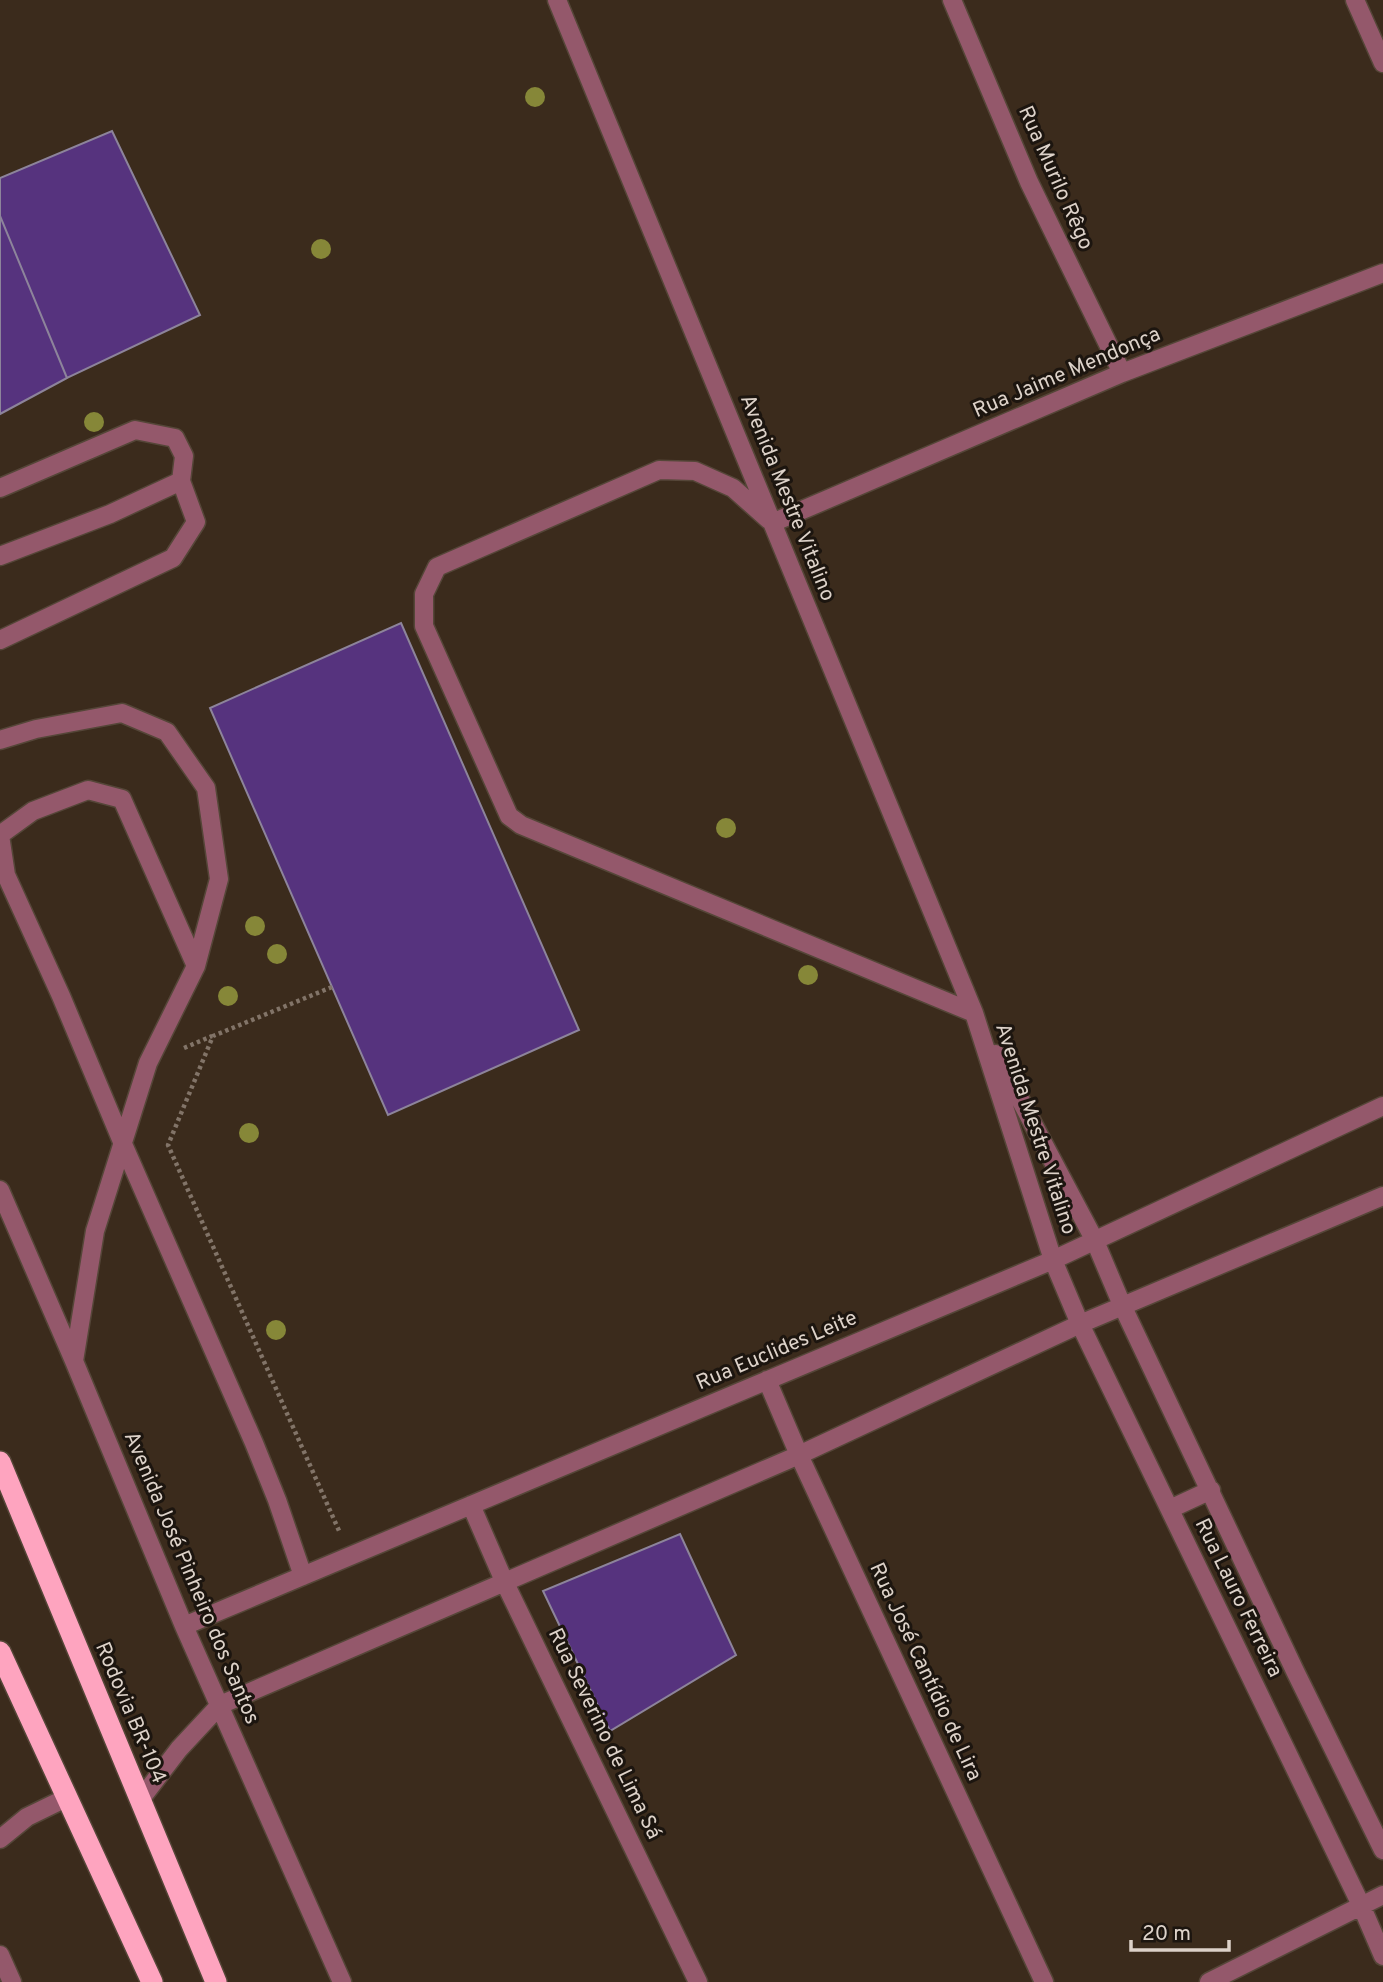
<svg xmlns="http://www.w3.org/2000/svg" width="1383" height="1982" viewBox="0 0 1383 1982" font-family="Overpass,sans-serif">
  <rect width="100%" height="100%" fill="#3b2b1c"/>
  <path fill="#56337e" stroke="#8d849b" stroke-width="2" d="M112,131L200,315L67,378L0,216V178Z
    M0,216L67,378L0,414Z
    M401,623L579,1030L388,1115L210,708Z
    M680,1534L736,1655L610,1731L543,1591Z"/>
  <g fill="none" stroke-linecap="round" stroke-linejoin="round">
    <g stroke="#554638" stroke-width="21">
      <path id="minor" d="M557,0L974,1013L1053,1260L1080,1324L1361,1905L1383,1956
        M952,0L1029,182L1122,373
        M1355,0L1383,63
        M0,488L135,430L175,438L184,456L181,481
        M769,520L733,488L695,471L659,470L437,567L424,594V626L509,816L521,825L974,1013
        M772,523L1122,373L1383,273
        M0,556L110,514L181,481L196,522L173,558L0,640
        M0,740L36,729L122,713L167,732L206,788L219,879L196,966L148,1063L95,1231L74,1361
        M196,966L122,799L88,790L33,811L0,835L6,875L61,996L123,1144L254,1443L277,1500L303,1576
        M996,1054L1095,1241L1122,1305L1295,1671L1383,1850
        M0,1190L74,1361L184,1626L342,1982
        M767,1380L799,1455L1044,1982
        M471,1505L504,1581L698,1982
        M1170,1509L1211,1490
        M184,1626L1053,1260L1383,1106
        M140,1800L179,1749L220,1705L799,1455L1080,1324L1383,1196
        M0,1839L27,1817L66,1798
        M0,1955L12,1982
        M1209,1982L1383,1895"/>
    </g>
    <g stroke="#554638" stroke-width="24">
      <path id="highway" d="M0,1462L216,1982
        M0,1652L152,1982"/>
    </g>
    <path stroke="#827468" stroke-width="4.5" stroke-dasharray="3.5 3.5" stroke-linecap="butt" d="M332,987L213,1036L168,1145L340,1533
      M184,1048L212,1036"/>
    <use href="#minor" stroke="#94586b" stroke-width="18"/>
    <use href="#highway" stroke="#fea4bf" stroke-width="21"/>
  </g>
  <g fill="#868738">
    <circle cx="535" cy="97" r="10"/>
    <circle cx="321" cy="249" r="10"/>
    <circle cx="94" cy="422" r="10"/>
    <circle cx="726" cy="828" r="10"/>
    <circle cx="255" cy="926" r="10"/>
    <circle cx="277" cy="954" r="10"/>
    <circle cx="808" cy="975" r="10"/>
    <circle cx="228" cy="996" r="10"/>
    <circle cx="249" cy="1133" r="10"/>
    <circle cx="276" cy="1330" r="10"/>
  </g>
  <g text-anchor="middle" dominant-baseline="central" stroke-width="6" stroke-linejoin="round" paint-order="stroke">
    <g font-size="21" fill="#ddd2c9" stroke="#1c150f">
      <text transform="translate(1055 178) rotate(66)">Rua Murilo Rêgo</text>
      <text transform="translate(1067 373) rotate(-23)">Rua Jaime Mendonça</text>
      <text transform="translate(787 498) rotate(68)">Avenida Mestre Vitalino</text>
      <text transform="translate(1035 1129) rotate(72)">Avenida Mestre Vitalino</text>
      <text transform="translate(777 1351) rotate(-23)">Rua Euclides Leite</text>
      <text transform="translate(191 1578) rotate(67)">Avenida José Pinheiro dos Santos</text>
      <text transform="translate(1238 1598) rotate(64)">Rua Lauro Ferreira</text>
      <text transform="translate(925 1672) rotate(65)">Rua José Cantídio de Lira</text>
      <text transform="translate(130 1713) rotate(67)">Rodovia BR-104</text>
      <text transform="translate(604 1734) rotate(64)">Rua Severino de Lima Sá</text>
    </g>
  </g>
  <path d="M1131 1940v10h98v-10" fill="none" stroke="#ddd2c9" stroke-width="3.5"/>
  <text x="1142" y="1940" font-size="21" fill="#ddd2c9" stroke="#1c150f" stroke-width="5" paint-order="stroke">20 m</text>
</svg>
